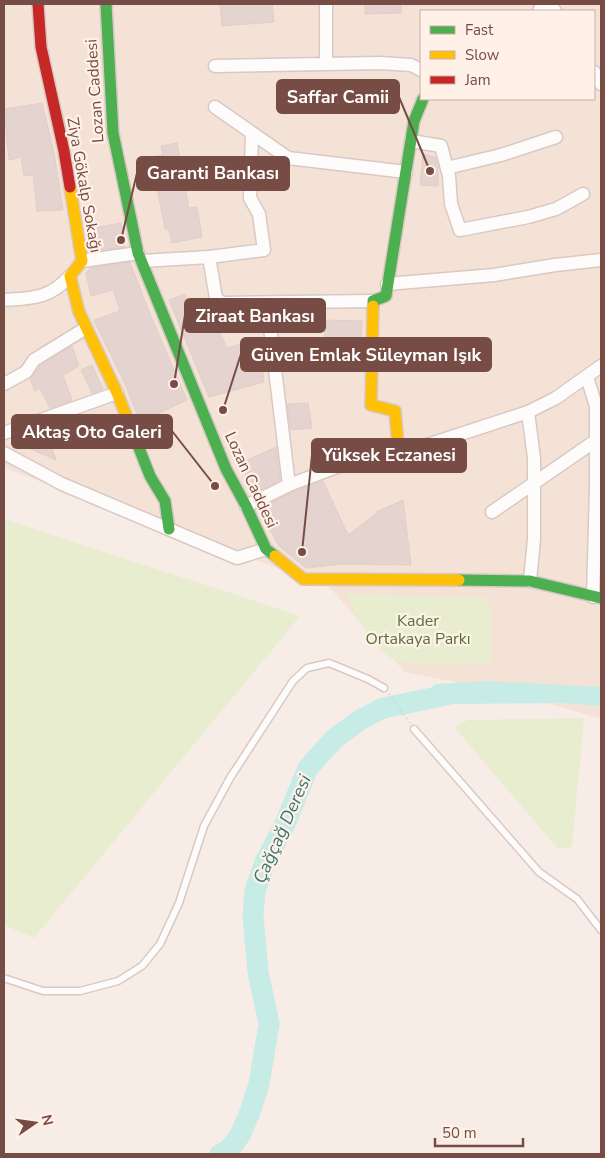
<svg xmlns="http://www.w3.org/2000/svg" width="605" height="1158" viewBox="0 0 605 1158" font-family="'Nunito Sans',sans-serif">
  <rect width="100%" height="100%" fill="#f7ede6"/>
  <path fill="#f5e2d7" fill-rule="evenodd" d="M4,4H601V719L521,695L405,672L329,587L4,468ZM421,11H594V99H421Z"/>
  <path fill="#e8edcf" d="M4,519L300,616L34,938L4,925Z
    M347,594L489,598L492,662C471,663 404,668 389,657C371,644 355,614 347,594Z
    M584,718L572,847L558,849L454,727L468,720Z"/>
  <path fill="#c7ebe5" d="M489,681L601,687V706L562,703L448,704L419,700L435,684Z"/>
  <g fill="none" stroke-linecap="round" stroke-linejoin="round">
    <path stroke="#c7ebe5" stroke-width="21" d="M220,1154L229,1150L240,1135L250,1112L259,1084L269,1024L258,972L253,916L255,891L265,862L285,824L308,768L334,739L360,720L383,708L447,695"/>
  </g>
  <path fill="#e4d3ce" stroke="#e0cec8" d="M220,4H272L274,22L222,26Z
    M365,4H401V13L365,14Z
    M42,103L54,153L63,210L37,211L33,175L24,176L21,157L9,160L4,109Z
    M177,143L189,208L197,207L202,237L172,243L169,229H165L151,157L163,155L161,146Z
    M423,154L435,157L438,167V186L420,185Z
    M121,223L125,245L124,247L91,251L87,229Z
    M130,262L150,314L187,400L140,422L127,388L94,320L120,311L113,290L91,296L86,273L90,268Z
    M185,294L193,317L200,313L208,332L218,328L227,348L259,338L264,382L209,397L169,300Z
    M326,320L362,321L361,364L322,365Z
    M72,346L79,366L63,375L72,400L50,408L40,388L35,391L30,379L40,366Z
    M92,365L103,389L92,393L81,370Z
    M308,403L312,428L291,430L287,404Z
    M44,428L56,460L12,441Z
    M276,447L280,480L254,493L241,463Z
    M323,481L348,535L376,514V512L403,500L411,565L342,564L306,568L279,546L259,509L292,492Z"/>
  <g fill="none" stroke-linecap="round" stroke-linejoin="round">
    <g stroke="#d8c9c5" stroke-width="9">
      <path id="lane" d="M414,729L539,872L577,899L601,930
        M4,978L43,991H80L118,981L142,966L160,944L179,903L204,826L230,778L293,681L307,668L329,663L368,679L384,688"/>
    </g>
    <g stroke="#d8c9c5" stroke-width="15">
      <path id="street" d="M550,4L555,11
        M539,11L543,4
        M326,64V4
        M215,66L380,63L411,65L421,70
        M594,72L601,84
        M215,107L288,158L406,172
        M411,141L441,146L449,176L451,204L460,230L528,217L556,209L583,194
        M447,168L501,155L556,137
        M209,257L216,298L222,303L373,301
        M82,261L138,253
        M142,261L209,257L264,250L259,214L250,198L252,133
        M387,284L494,275L555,265L601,260
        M4,300C33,298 49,299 70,276
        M267,303L289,485
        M587,377L596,406V488L593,597
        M4,384L26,372L34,360L86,328
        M528,412L534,458V539L530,581
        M4,433L117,393
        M4,453L62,484L237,558L266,549
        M246,506L289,485L350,462L387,460L418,448L528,412L556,398L601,366
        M492,512L601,437"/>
    </g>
    <g stroke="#d8c8c3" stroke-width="14">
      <path id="fast" d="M106,4L113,133L138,253L226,469L246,506L266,549L275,556
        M373,306V301L386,296L414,121L423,99
        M128,420L150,476L165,501L169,529
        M459,580L530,581L601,598"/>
    </g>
    <g stroke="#d8c8c3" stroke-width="14">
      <path id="slow" d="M70,187L82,261L70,276L79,312L117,393L128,420
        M373,306L371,405L395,411L399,456
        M275,556L303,579L459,580"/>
    </g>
    <g stroke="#d8c8c3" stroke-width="14">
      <path id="jam" d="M38,4L41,47L64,151L70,187"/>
    </g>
    <path stroke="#d8cbc8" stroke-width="2" stroke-dasharray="1 4" stroke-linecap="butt" d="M389,694L410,723"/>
    <use href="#lane" stroke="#fefcfb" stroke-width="6"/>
    <use href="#street" stroke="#fefcfb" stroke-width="12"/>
    <use href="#fast" stroke="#4caf50" stroke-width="11"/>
    <use href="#slow" stroke="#ffc107" stroke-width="11"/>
    <use href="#jam" stroke="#c62828" stroke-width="11"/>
  </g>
  <g text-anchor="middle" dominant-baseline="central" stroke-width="4.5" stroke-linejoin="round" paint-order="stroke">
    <g font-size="16" fill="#774c45" stroke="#fff1e8">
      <text transform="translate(95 91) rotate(-94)">Lozan Caddesi</text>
      <text transform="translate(84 185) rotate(80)">Ziya Gökalp Sokağı</text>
      <text transform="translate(251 480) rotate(65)">Lozan Caddesi</text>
    </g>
    <g font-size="16" fill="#567337" stroke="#fff1e8">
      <text x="418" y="621">Kader<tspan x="418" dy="18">Ortakaya Parkı</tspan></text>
    </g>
    <g font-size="18" font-style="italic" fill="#357774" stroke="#fff1e8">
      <text transform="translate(282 829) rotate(-66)">Çağçağ Deresi</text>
    </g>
  </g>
  <path fill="none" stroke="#774c45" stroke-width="2" d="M430 171L399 97M121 240L137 173M174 384L185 315M223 410L241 354M215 486L172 431M302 552L312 455"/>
  <g fill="#774c45" stroke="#fff1e8" stroke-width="2">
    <circle cx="430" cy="171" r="5"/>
    <circle cx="121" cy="240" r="5"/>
    <circle cx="174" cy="384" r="5"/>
    <circle cx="223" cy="410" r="5"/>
    <circle cx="215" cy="486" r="5"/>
    <circle cx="302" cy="552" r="5"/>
  </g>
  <g fill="#774c45" stroke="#774c45" stroke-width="2">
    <rect x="277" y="80" width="122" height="33" rx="5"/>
    <rect x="137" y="157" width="152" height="33" rx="5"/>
    <rect x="185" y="299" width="140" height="33" rx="5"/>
    <rect x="241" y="338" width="250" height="33" rx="5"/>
    <rect x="12" y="415" width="160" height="33" rx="5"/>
    <rect x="312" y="439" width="154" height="33" rx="5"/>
  </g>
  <g font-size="18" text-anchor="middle" font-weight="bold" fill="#fff">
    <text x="338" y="103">Saffar Camii</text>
    <text x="213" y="179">Garanti Bankası</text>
    <text x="255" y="322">Ziraat Bankası</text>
    <text x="366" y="361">Güven Emlak Süleyman Işık</text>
    <text x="92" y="438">Aktaş Oto Galeri</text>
    <text x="389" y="461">Yüksek Eczanesi</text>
  </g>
  <rect width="605" height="1158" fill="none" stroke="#774c45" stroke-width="10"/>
  <rect x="420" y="10" width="175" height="90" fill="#fff1e8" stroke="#c9afa7"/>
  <rect x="430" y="26" width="25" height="8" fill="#4caf50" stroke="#c9afa7"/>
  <text x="465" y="35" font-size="15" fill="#774c45">Fast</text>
  <rect x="430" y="51" width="25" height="8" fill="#ffc107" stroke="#c9afa7"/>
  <text x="465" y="60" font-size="15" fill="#774c45">Slow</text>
  <rect x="430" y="76" width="25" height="8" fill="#c62828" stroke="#c9afa7"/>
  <text x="465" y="85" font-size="15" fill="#774c45">Jam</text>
  <g transform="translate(35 1123) rotate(77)" stroke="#fff1e8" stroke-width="4" paint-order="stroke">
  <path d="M0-4L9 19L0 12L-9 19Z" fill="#774c45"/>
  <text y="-8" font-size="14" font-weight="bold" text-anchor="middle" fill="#774c45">N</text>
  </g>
  <path d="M435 1138v8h88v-8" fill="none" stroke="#774c45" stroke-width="2.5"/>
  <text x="442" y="1138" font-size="15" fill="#774c45" stroke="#fff1e8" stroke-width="4" paint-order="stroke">50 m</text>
</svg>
